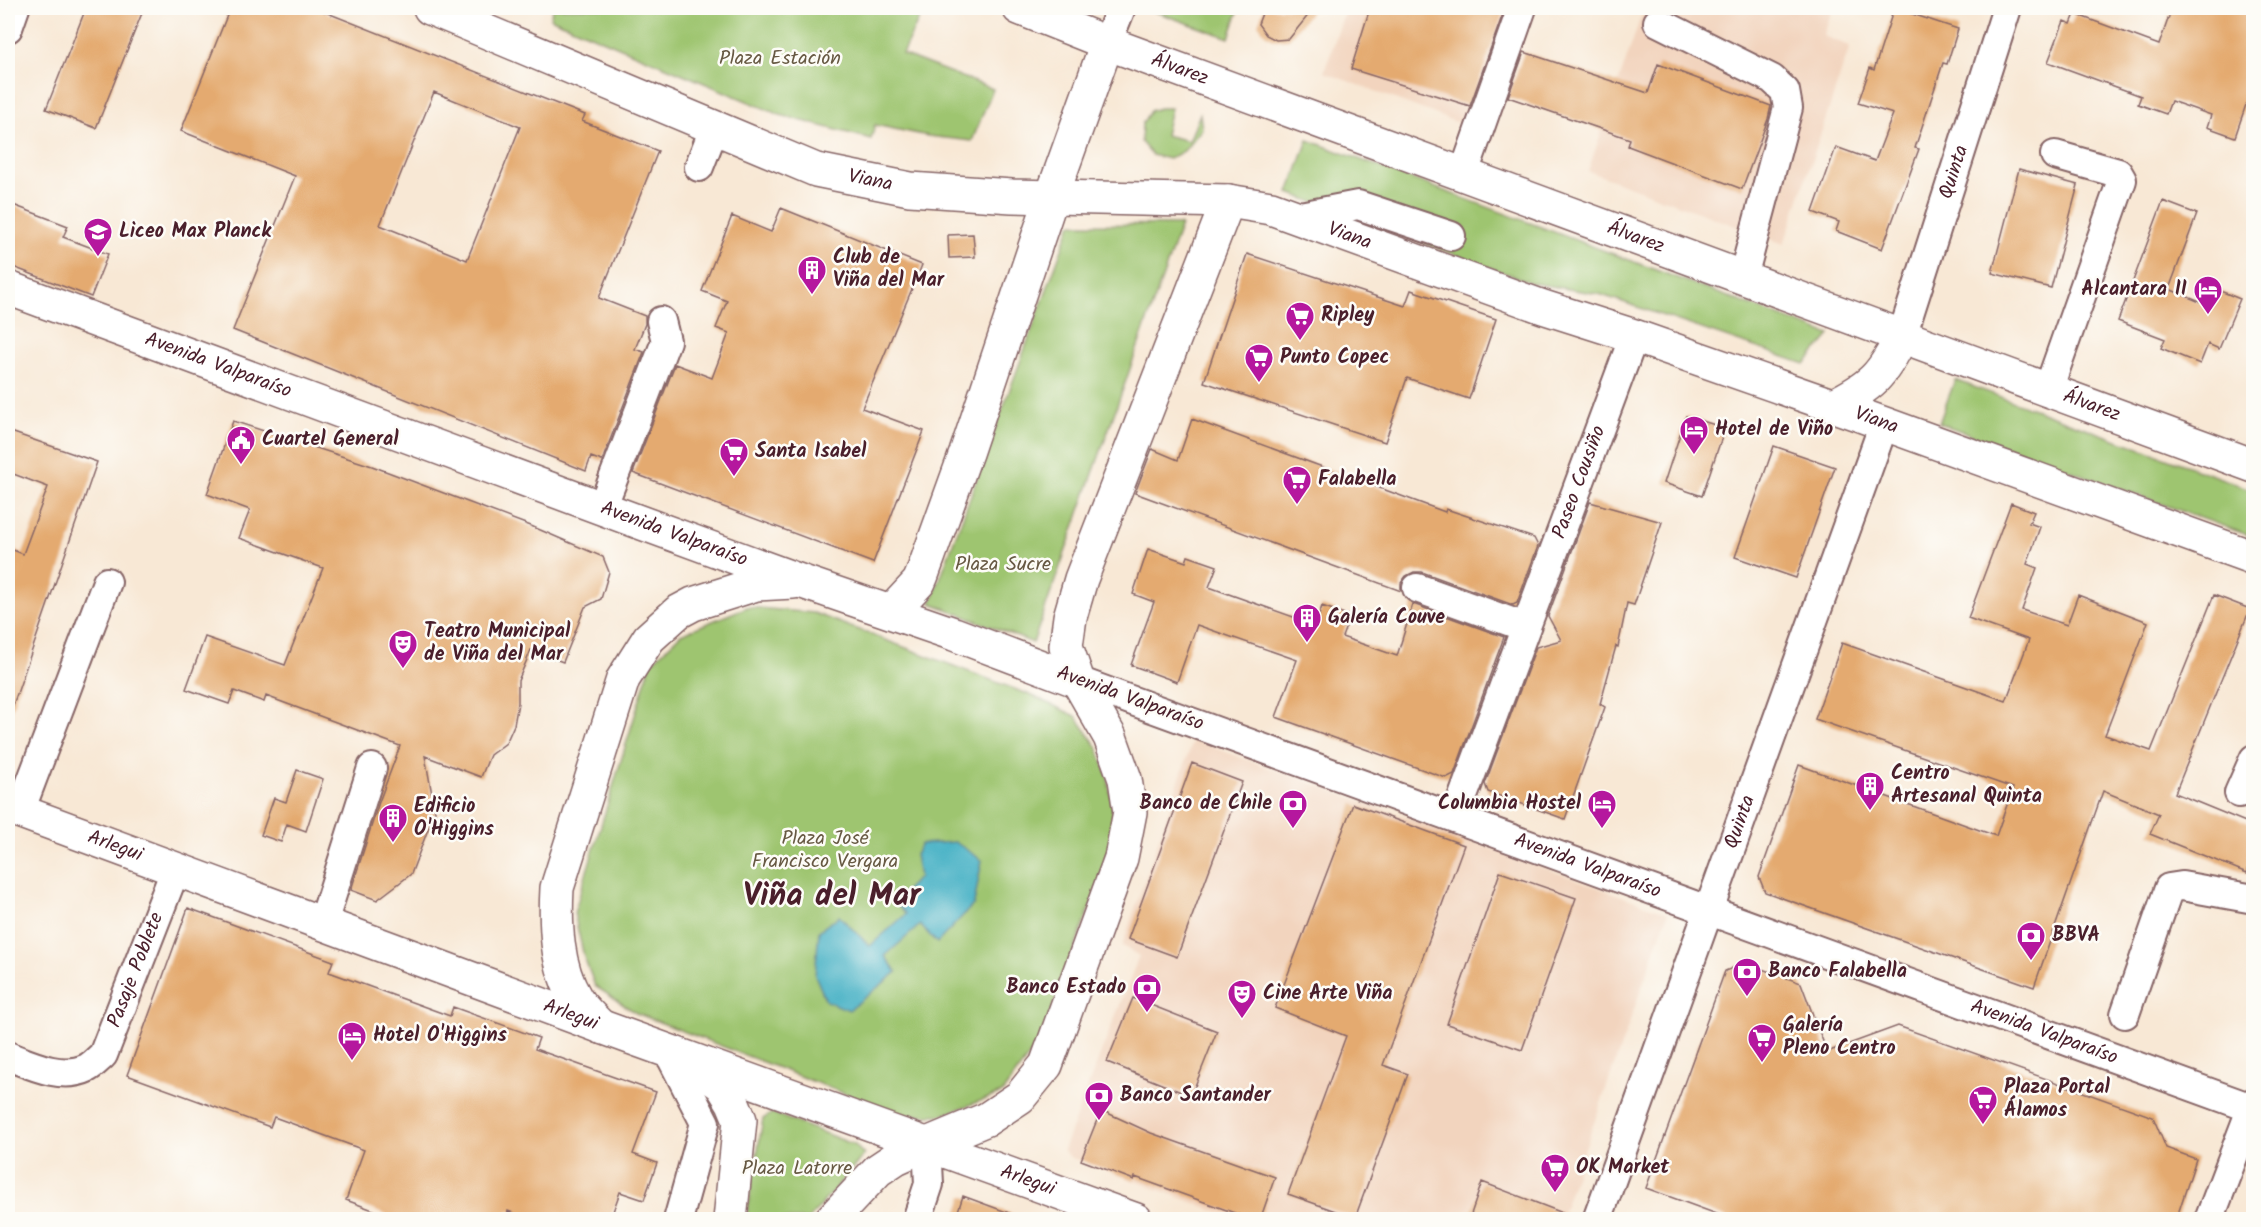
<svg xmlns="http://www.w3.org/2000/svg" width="2261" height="1227" viewBox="0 0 2261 1227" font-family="Kalam,sans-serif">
  <rect width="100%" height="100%" fill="#fdfcf7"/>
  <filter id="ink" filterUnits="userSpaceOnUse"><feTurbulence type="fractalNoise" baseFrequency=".0167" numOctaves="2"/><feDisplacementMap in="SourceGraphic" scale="12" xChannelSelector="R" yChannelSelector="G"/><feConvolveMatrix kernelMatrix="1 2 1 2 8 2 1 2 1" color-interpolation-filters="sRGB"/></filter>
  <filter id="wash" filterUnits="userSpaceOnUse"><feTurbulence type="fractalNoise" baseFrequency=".008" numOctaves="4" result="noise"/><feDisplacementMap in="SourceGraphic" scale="24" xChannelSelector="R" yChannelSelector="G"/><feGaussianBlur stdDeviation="1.35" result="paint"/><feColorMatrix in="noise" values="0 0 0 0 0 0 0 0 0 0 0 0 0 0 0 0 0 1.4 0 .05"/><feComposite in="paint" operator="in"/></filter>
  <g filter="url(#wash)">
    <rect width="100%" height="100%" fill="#f8e8d5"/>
    <path fill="#f2d4be" d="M1346,8H1534L1490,135L1324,72Z
      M1644,8H1833L1823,36L1850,46L1784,244L1588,171Z
      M1193,740L1668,913L1560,1219H1238L1070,1157L1063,1150L1139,956L1122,946Z"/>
    <path fill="#9ec570" stroke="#74724e" stroke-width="1.5" d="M553,8H924L902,54L993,89L972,141L928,136L875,125L871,139L780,115L550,18Z
      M1154,8H1239L1229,38L1153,11Z
      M1160,108H1171L1165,135L1189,141L1200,114L1202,129L1184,151L1169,159L1152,155L1141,142L1142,124L1150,111Z
      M1308,140L1830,335L1805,364L1599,294L1532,283L1289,193Z
      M1071,224L1181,225L1033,643L931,603Z
      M1955,380L2253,490V537L1939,423Z
      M747,607L814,613L1033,696L1076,716L1098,748L1108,778L1113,811L1109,857L1040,1041L1002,1093L942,1115H900L636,1013L595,986L584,957L574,913L651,663L681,634Z
      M772,1113L855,1145L864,1155L809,1219L746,1220L763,1119Z"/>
    <path fill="#48b2c6" stroke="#496878" stroke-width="1.5" d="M955,842L982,860L974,904L937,943L920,925L885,956L897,972L849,1010L826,1001L815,975L819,931L839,916L870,946L906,914L894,902L919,877L915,855L921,844Z"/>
    <g id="blocks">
      <path fill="#e4aa6f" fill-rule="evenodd" d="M86,8H144L96,128L46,109Z
        M230,8H315L585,115L582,121L658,151L599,298L645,316V324L635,349L644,352L602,461L591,457L586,471L233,330L295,176L181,131ZM434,92L520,127L467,260L380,225Z
        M1264,8H1314L1289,39L1276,40L1266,35L1258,24Z
        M1370,8H1505L1470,106L1351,69Z
        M1894,8L1958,29L1947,64L1943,63L1915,148L1919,149L1882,249L1836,231L1839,222L1813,212L1836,147L1875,161L1893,114L1858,103L1870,68L1874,70Z
        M2172,8H2253V84L2235,137L2207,127L2211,115L2171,101L2166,114L2138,104L2141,96L2048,62L2064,21L2071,24L2075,14L2159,45Z
        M1524,52L1648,93L1658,64L1771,106L1768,119L1742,189L1628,146L1630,139L1508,97Z
        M2019,169L2078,185L2051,288L1992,273Z
        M2163,201L2197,214L2169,289L2207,305L2213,288L2240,299L2219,349L2208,344L2200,364L2161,348L2165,339L2118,321Z
        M8,203L68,226L63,237L108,254L91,297L8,265Z
        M781,208L922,265L862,408L924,431L873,563L633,473L675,364L712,378L729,333L716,328L727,301L702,291L732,216L771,232Z
        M973,234L975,257L949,258L948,235Z
        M1247,254L1405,306L1411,290L1496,319L1469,399L1407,378L1385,442L1204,382Z
        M1686,416L1725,428L1702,496L1664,483Z
        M1192,419L1445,512L1446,509L1534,538L1538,546L1517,603L1513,605L1422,572H1414L1406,576L1401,583V591L1135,493L1152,449L1178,460Z
        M233,421L372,466L531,526L603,557L609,572L601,599L585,607L563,662L531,650L518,681V703L514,725L506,743L490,755L481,777L425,756L435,811L411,874L377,900L351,890L379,802L400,746L266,696L264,702L234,691L229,704L186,689L205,637L285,665L323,568L239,538L250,510L207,494Z
        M8,431L97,462L11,711H8V548L23,554L48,487L8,472Z
        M1774,446L1835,467L1796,578L1735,557Z
        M1590,502L1662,522L1634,605L1627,603L1618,647L1616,646L1600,704L1605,707L1565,819L1488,792L1485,784L1536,647L1561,640L1548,616Z
        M2011,503L2034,512L2029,523L2040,527L2027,564L2037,568L2022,610L2067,625L2078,595L2148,622L2105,735L2151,751L2214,595L2250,609L2175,793L2253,825V856L2247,873L2150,834L2159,814L2103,791L2034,987L1765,892L1759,877L1799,765L1996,836L2013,788L1815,719L1842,643L2006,701L2029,640L1968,618Z
        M1148,549L1186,562L1188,556L1217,566L1209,587L1316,625L1322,606L1350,616L1342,637L1397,656L1413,604L1504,637L1454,774L1446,778L1276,717L1297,660L1197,625L1177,682L1131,665L1154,602L1133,594Z
        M1192,763L1242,782L1177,957L1128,939Z
        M297,770L323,779L306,831L287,824L281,842L261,835L274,798L286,802Z
        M1353,804L1464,845L1383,1065L1408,1074L1355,1218L1288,1194L1346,1036L1275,1008Z
        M1500,872L1576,898L1522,1050L1447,1024Z
        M188,908L333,961L329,972L450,1016L453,1007L539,1038L535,1049L656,1092L633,1154L657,1163L644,1200L620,1192L610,1220H533L508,1211L505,1220H400L346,1200L364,1150L274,1117L270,1127L127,1075Z
        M1745,963L1801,983L1827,1052L1898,1026L2153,1117L2166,1148L2196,1159L2176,1220H1733L1646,1188L1725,971Z
        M1133,998L1217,1031L1191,1096L1107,1062Z
        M1101,1110L1151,1133L1275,1177L1260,1220H1254L1135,1177L1134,1180L1081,1160Z
        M1482,1182L1576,1218V1220H1469Z
        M963,1196L1020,1217V1220H955Z"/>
    </g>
  </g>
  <g filter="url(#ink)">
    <use href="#blocks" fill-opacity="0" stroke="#876566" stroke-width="1.5"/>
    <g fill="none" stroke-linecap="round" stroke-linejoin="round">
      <g stroke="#876566" stroke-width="32">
        <g id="minor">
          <path d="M1658,22L1772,79L1785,91L1788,108L1743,277"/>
          <path d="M8,28L15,8"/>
          <path d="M1107,43L1121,8"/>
          <path d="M699,167L715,126"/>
          <path d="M1464,173L1522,8"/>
          <path d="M1295,217L1358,205L1451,236"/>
          <path id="s1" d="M1902,336L2007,8"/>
          <path d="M2048,390L2122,180L2118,173L2055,155"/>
          <path d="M602,508L666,341L661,321"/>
          <path d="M1417,588L1525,627"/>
          <path id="s2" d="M1078,681L2254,1109"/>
          <path d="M2239,793L2254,759"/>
          <path d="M20,811L107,582"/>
          <path id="s3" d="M1455,818L1634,336"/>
          <path d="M323,923L372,768"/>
          <path d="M2125,1014L2169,888L2182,886L2254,899"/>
          <path d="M667,1049L705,1123L678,1220"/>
          <path id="s4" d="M8,1056C31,1065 62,1080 87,1068C93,1065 98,1059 103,1055L176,868"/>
          <path d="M917,1220L929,1184L927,1144"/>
          <path id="s5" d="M1597,1220L1884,424"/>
          <path d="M2209,1220L2254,1102"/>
        </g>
      </g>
      <g stroke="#876566" stroke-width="36">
        <g id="major">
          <path id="s6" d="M430,8L816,170L910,189L1012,196L1228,201L1271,208L1543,307L1634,336L1860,415L2254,558"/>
          <path id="s7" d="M1019,8L1107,43L2254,466"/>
          <path id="s8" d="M8,288L642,523L800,581L954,634L1078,681"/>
          <path d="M1832,406C1872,386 1882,376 1902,336"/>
          <path d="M892,611L919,582L922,575L966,453L1052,196L1107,43"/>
          <path id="s9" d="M8,807L602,1027L1136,1220"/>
          <path d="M601,1027C593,1018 582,1009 576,999C556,966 555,924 557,888L623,679L649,638L678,612L693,604L756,584L793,582"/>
          <path d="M698,1067L722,1085L733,1103L740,1120L730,1220"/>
          <path d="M831,1220L878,1170L896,1158L927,1144L987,1119L1020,1097L1046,1065L1121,858L1130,812L1125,779L1110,737L1078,681L1066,646L1070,617L1081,579L1228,201"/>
        </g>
      </g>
      <use href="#minor" stroke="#fff" stroke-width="28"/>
      <use href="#major" stroke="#fff" stroke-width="33"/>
    </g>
  </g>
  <defs>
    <g id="school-pin" transform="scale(1.5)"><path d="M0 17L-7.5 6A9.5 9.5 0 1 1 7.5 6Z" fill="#b5179e" stroke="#fdfcf7"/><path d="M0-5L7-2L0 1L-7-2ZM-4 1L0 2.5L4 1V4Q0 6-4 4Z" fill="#fff"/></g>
    <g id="building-pin" transform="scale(1.5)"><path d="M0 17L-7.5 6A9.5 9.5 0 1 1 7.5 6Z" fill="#b5179e" stroke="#fdfcf7"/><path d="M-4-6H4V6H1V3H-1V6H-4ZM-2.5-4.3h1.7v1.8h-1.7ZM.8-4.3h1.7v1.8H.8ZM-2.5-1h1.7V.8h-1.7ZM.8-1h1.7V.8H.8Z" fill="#fff"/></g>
    <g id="hotel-pin" transform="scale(1.5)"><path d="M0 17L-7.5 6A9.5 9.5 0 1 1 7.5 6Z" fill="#b5179e" stroke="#fdfcf7"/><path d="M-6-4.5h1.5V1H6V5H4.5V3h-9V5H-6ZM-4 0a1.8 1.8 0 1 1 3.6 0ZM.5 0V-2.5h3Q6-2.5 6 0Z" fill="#fff"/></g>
    <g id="supermarket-pin" transform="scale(1.5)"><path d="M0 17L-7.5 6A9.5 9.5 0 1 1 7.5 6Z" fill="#b5179e" stroke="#fdfcf7"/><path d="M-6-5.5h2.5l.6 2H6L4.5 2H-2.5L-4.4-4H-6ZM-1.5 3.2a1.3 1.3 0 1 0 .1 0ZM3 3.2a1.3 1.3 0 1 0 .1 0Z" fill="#fff"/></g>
    <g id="civic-pin" transform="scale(1.5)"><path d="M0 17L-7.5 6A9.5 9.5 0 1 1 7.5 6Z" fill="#b5179e" stroke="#fdfcf7"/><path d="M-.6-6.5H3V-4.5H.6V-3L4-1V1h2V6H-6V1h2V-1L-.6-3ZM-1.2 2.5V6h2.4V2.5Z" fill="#fff"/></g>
    <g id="theatre-pin" transform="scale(1.5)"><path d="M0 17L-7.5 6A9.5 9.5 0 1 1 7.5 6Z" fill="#b5179e" stroke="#fdfcf7"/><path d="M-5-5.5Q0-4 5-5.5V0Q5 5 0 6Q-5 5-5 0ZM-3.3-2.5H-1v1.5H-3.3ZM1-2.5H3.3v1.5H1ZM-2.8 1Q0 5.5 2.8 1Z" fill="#fff"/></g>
    <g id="bank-pin" transform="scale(1.5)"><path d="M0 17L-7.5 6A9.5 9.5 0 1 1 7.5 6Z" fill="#b5179e" stroke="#fdfcf7"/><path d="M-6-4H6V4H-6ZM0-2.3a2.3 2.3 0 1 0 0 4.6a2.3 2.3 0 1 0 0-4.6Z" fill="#fff"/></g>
  </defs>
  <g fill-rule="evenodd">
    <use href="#school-pin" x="98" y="232"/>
    <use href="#building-pin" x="812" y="270"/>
    <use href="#hotel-pin" x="2208" y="290"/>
    <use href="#supermarket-pin" x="1300" y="316"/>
    <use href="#supermarket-pin" x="1259" y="358"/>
    <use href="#hotel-pin" x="1694" y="430"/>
    <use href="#civic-pin" x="241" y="440"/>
    <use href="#supermarket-pin" x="734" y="452"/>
    <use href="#supermarket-pin" x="1297" y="480"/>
    <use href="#building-pin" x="1307" y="618"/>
    <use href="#theatre-pin" x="403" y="644"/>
    <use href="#building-pin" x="1870" y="786"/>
    <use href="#bank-pin" x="1293" y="804"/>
    <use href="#hotel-pin" x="1602" y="804"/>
    <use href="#building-pin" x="393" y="818"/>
    <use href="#bank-pin" x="2031" y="936"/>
    <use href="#bank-pin" x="1747" y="972"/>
    <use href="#bank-pin" x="1147" y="988"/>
    <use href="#theatre-pin" x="1242" y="994"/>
    <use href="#hotel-pin" x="352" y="1036"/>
    <use href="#supermarket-pin" x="1762" y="1038"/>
    <use href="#bank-pin" x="1099" y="1096"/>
    <use href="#supermarket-pin" x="1983" y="1100"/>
    <use href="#supermarket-pin" x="1555" y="1168"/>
  </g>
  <g text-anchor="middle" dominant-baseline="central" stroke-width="5" stroke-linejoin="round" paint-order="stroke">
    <g font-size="20" fill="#675943" stroke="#fdfcf7">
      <text x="780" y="59">Plaza Estación</text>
      <text x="1003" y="565">Plaza Sucre</text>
      <text x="825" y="839">Plaza José<tspan x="825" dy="23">Francisco Vergara</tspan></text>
      <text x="797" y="1169">Plaza Latorre</text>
    </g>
    <g font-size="20" fill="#4a1f2b" stroke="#fdfcf7">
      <text stroke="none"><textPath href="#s7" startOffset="172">Álvarez</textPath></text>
      <text stroke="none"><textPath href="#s1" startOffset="172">Quinta</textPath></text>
      <text stroke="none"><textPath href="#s6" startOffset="474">Viana</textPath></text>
      <text stroke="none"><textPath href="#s6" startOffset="960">Viana</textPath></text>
      <text stroke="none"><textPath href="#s7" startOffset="658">Álvarez</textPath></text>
      <text stroke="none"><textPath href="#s8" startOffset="224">Avenida Valparaíso</textPath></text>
      <text stroke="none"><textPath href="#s7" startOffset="1144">Álvarez</textPath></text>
      <text stroke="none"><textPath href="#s6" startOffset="1518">Viana</textPath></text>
      <text stroke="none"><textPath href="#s3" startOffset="358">Paseo Cousiño</textPath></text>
      <text stroke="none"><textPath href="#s8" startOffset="710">Avenida Valparaíso</textPath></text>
      <text transform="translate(1130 699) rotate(20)">Avenida Valparaíso</text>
      <text stroke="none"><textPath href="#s5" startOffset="423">Quinta</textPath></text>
      <text stroke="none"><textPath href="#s9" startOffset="114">Arlegui</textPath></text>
      <text stroke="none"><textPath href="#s2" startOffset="542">Avenida Valparaíso</textPath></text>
      <text stroke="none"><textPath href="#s4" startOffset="194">Pasaje Poblete</textPath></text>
      <text stroke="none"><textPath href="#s9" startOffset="600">Arlegui</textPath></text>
      <text stroke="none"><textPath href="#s2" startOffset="1028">Avenida Valparaíso</textPath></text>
      <text stroke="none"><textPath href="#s9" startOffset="1086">Arlegui</textPath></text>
    </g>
    <g font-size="20" font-weight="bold" fill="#4a1f2b" stroke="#fdfcf7" text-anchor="start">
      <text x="119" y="232">Liceo Max Planck</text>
      <text x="833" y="258">Club de<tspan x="833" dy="23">Viña del Mar</tspan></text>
      <text x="2187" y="290" text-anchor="end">Alcantara II</text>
      <text x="1321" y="316">Ripley</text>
      <text x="1280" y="358">Punto Copec</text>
      <text x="1715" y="430">Hotel de Viño</text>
      <text x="262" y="440">Cuartel General</text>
      <text x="755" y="452">Santa Isabel</text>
      <text x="1318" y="480">Falabella</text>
      <text x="1328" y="618">Galería Couve</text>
      <text x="424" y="632">Teatro Municipal<tspan x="424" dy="23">de Viña del Mar</tspan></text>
      <text x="1891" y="774">Centro<tspan x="1891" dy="23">Artesanal Quinta</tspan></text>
      <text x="1272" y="804" text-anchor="end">Banco de Chile</text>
      <text x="1581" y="804" text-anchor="end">Columbia Hostel</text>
      <text x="414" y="807">Edificio<tspan x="414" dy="23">O'Higgins</tspan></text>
      <text x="2052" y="936">BBVA</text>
      <text x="1768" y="972">Banco Falabella</text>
      <text x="1126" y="988" text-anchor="end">Banco Estado</text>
      <text x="1263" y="994">Cine Arte Viña</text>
      <text x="1783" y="1026">Galería<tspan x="1783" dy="23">Pleno Centro</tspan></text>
      <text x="373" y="1036">Hotel O'Higgins</text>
      <text x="2004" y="1088">Plaza Portal<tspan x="2004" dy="23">Álamos</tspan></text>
      <text x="1120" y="1096">Banco Santander</text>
      <text x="1576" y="1168">OK Market</text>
    </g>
    <g font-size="32" font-weight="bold" fill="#4a1f2b" stroke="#fdfcf7">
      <text x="832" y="896">Viña del Mar</text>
    </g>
  </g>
  <rect width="2261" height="1227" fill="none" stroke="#fdfcf7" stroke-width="30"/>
</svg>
